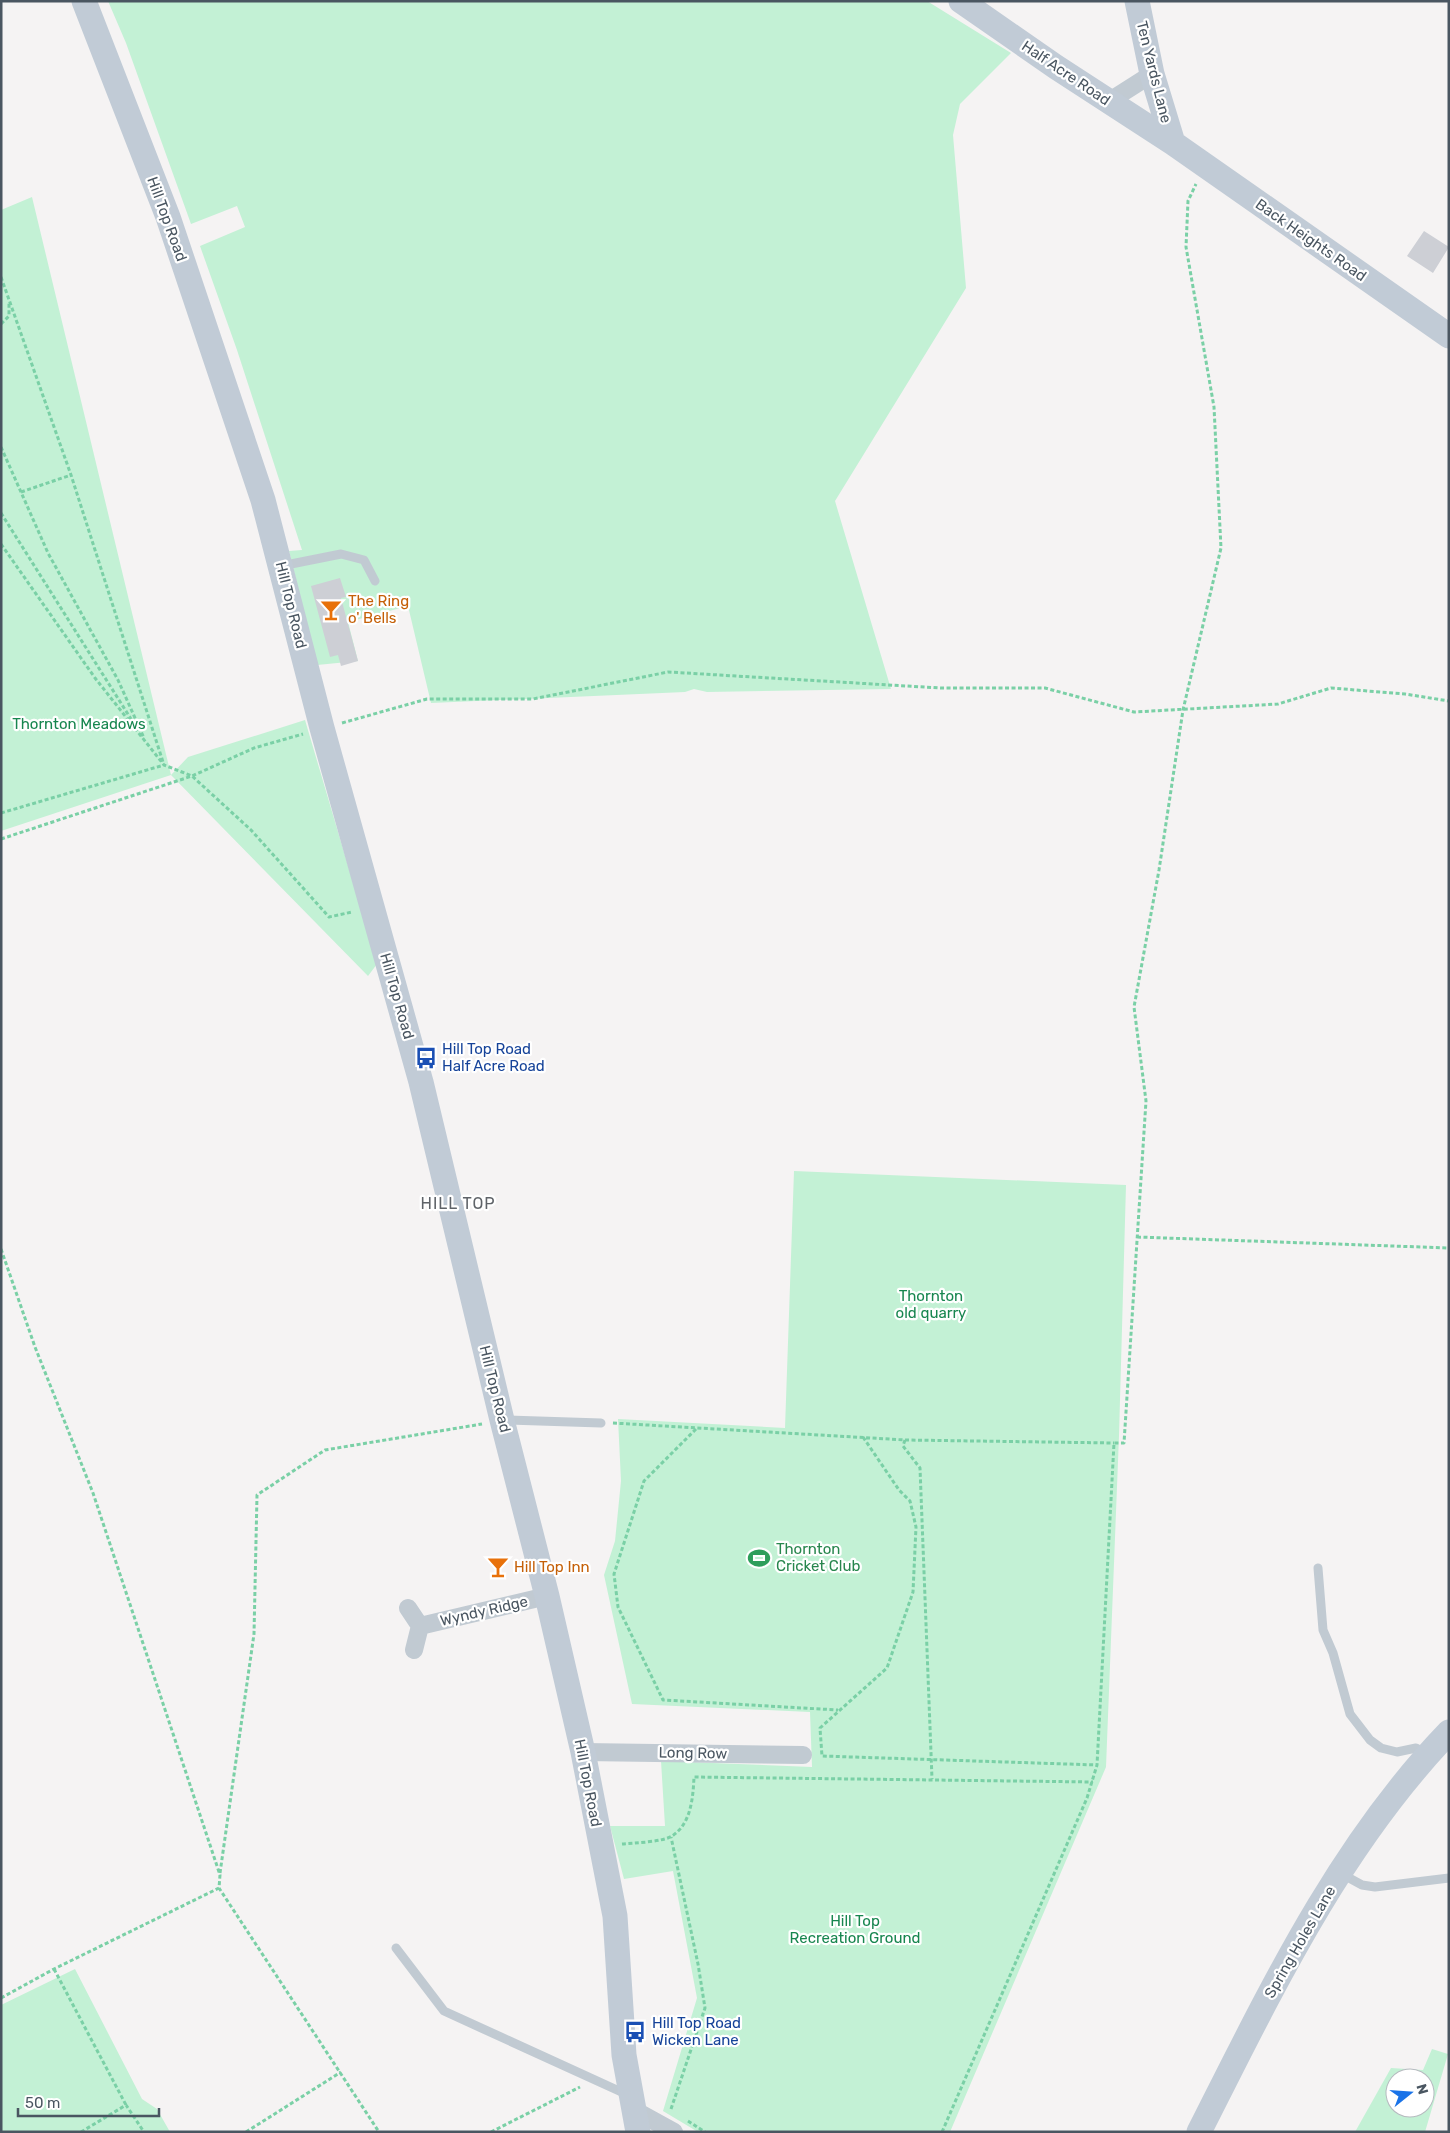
<svg xmlns="http://www.w3.org/2000/svg" width="1450" height="2133" viewBox="0 0 1450 2133" font-family="Rubik,sans-serif">
  <rect width="100%" height="100%" fill="#f5f3f3"/>
  <path fill="#c3f1d5" fill-rule="evenodd" d="M108,1H927L1011,53L960,104L953,135L966,288L835,501L891,689L707,692L694,689L685,692L431,703L408,606L348,622L358,661L317,665L289,551L302,550L237,350L200,246L245,227L237,206L191,224L126,43Z
    M32,197L171,775L188,757L305,720L377,964L368,976L171,775L1,831V210Z
    M794,1171L1126,1185L1119,1436L1106,1767L950,2132H698L663,2111L697,1998L673,1871L624,1879L610,1826H665L661,1761L812,1767L810,1712L632,1704L604,1575L615,1541L621,1481L618,1419L785,1428Z
    M75,1969L142,2099L157,2109L170,2132H1V2005Z
    M1432,2049L1448,2054L1425,2132H1355L1391,2068L1423,2070ZM1395,2078H1425V2108H1395Z"/>
  <path fill="#cdcfd5" d="M1424,231L1449,247L1433,273L1407,256Z
    M340,578L346,597L341,598L358,661L341,666L338,655L330,657L311,586Z"/>
  <g fill="none" stroke-linecap="round" stroke-linejoin="round">
    <path stroke="#7ad0a6" stroke-width="3" stroke-dasharray="4 2.5" stroke-linecap="butt" d="M1,277L71,475L163,762
      M1,324L9,316V303
      M1,447L48,553L118,680L144,738
      M21,492L71,475
      M1,513L136,727
      M1,544L95,678L164,765L192,776L251,830L329,917L352,912
      M342,723L427,699H533L668,672L941,688H1045L1134,712L1278,704L1331,688L1405,694L1449,701
      M1,813L164,765
      M1,839L192,776L254,748L303,734
      M1137,1237L1449,1248
      M1,1249L35,1347L93,1493L220,1875L219,1888L379,2132
      M613,1423L905,1440L1114,1443
      M696,1429L644,1481L614,1574L618,1607L663,1700L838,1710
      M863,1437L899,1490L910,1501L916,1527L913,1592L887,1668L820,1728L822,1756L1097,1765
      M905,1440L903,1446L920,1468L932,1779
      M622,1844C633,1843 663,1842 672,1836C691,1824 693,1798 694,1777L1093,1782
      M220,1873L254,1634L257,1495L325,1450L482,1424
      M54,1969L126,2105
      M1,1998L54,1969L219,1888
      M671,2109L705,2008L698,1964L671,1837
      M688,2121L705,2132
      M81,2132L126,2105L144,2132
      M246,2132L341,2072
      M491,2132L580,2087
      M942,2132L1087,1798L1097,1765L1114,1443H1124L1146,1101L1134,1007L1159,870L1183,710L1221,548L1214,407L1186,247L1188,201L1196,184"/>
    <path stroke="#c1cad2" stroke-width="9" d="M281,566L341,554L364,560L375,581
      M505,1420L601,1423
      M1318,1568L1323,1630L1333,1653L1350,1714L1370,1740L1381,1748L1397,1752L1416,1748L1427,1754
      M1340,1873L1362,1885L1375,1887L1449,1878
      M396,1948L444,2011L628,2095"/>
    <path stroke="#c1cad2" stroke-width="18" d="M1108,102L1152,74
      M408,1608L420,1626L547,1596
      M414,1650L420,1626
      M583,1752L803,1755
      M634,2110L674,2132"/>
    <path stroke="#c1cbd6" stroke-width="25" d="M84,1L168,217L263,500L322,728L421,1082L502,1420L547,1596L583,1752L615,1916L624,2055L638,2132
      M961,1L1056,67L1173,143L1449,336
      M1137,1L1152,74L1173,143
      M1199,2132C1270,1992 1339,1846 1449,1732"/>
  </g>
  <defs>
    <g id="bar-bare" transform="scale(1.725)"><path d="M-6-5H6L.8 .8V4.5H3.5V6h-7V4.5H-.8V.8Z" fill="#e8710a" stroke="#fff" stroke-width="2.5" paint-order="stroke"/></g>
    <g id="bus-bare" transform="scale(1.725)"><path d="M-5-6H5V4H4V6H2V4H-2V6H-4V4H-5ZM-3.5-4V0h7V-4ZM-3.5 1.2v1.5H-2V1.2ZM2 1.2v1.5H3.5V1.2Z" fill="#1a4fb4" stroke="#fff" stroke-width="2.5" paint-order="stroke"/></g>
    <g id="stadium-bare" transform="scale(1.725)"><path d="M0-5a6.5 5 0 1 0 0 10a6.5 5 0 1 0 0-10ZM-3.5-1.8h7v3.6h-7Z" fill="#2e9e5b" stroke="#fff" stroke-width="2.5" paint-order="stroke"/></g>
  </defs>
  <g fill-rule="evenodd">
    <use href="#bar-bare" x="331" y="610"/>
    <use href="#bus-bare" x="426" y="1058"/>
    <use href="#stadium-bare" x="759" y="1558"/>
    <use href="#bar-bare" x="498" y="1567"/>
    <use href="#bus-bare" x="635" y="2032"/>
  </g>
  <g text-anchor="middle" dominant-baseline="central" stroke-width="4.5" stroke-linejoin="round" paint-order="stroke">
    <g font-size="15" fill="#4a5661" stroke="#fff">
      <text transform="translate(1154 72) rotate(76)">Ten Yards Lane</text>
      <text transform="translate(1066 73) rotate(34)">Half Acre Road</text>
      <text transform="translate(167 219) rotate(70)">Hill Top Road</text>
      <text transform="translate(1311 240) rotate(35)">Back Heights Road</text>
      <text transform="translate(291 605) rotate(76)">Hill Top Road</text>
      <text transform="translate(397 996) rotate(74)">Hill Top Road</text>
      <text transform="translate(495 1389) rotate(76)">Hill Top Road</text>
      <text transform="translate(484 1611) rotate(-13)">Wyndy Ridge</text>
      <text transform="translate(693 1753) rotate(1)">Long Row</text>
      <text transform="translate(588 1783) rotate(79)">Hill Top Road</text>
      <text transform="translate(1300 1942) rotate(-60)">Spring Holes Lane</text>
    </g>
    <g font-size="15" fill="#c56008" stroke="#fff" text-anchor="start">
      <text x="348" y="601">The Ring<tspan x="348" dy="17">o' Bells</tspan></text>
      <text x="514" y="1567">Hill Top Inn</text>
    </g>
    <g font-size="15" fill="#17864f" stroke="#fff">
      <text x="79" y="724">Thornton Meadows</text>
      <text x="931" y="1296">Thornton<tspan x="931" dy="17">old quarry</tspan></text>
      <text x="855" y="1921">Hill Top<tspan x="855" dy="17">Recreation Ground</tspan></text>
    </g>
    <g font-size="15" fill="#164399" stroke="#fff" text-anchor="start">
      <text x="442" y="1049">Hill Top Road<tspan x="442" dy="17">Half Acre Road</tspan></text>
      <text x="652" y="2023">Hill Top Road<tspan x="652" dy="17">Wicken Lane</tspan></text>
    </g>
    <g font-size="15" fill="#27864d" stroke="#fff" text-anchor="start">
      <text x="776" y="1549">Thornton<tspan x="776" dy="17">Cricket Club</tspan></text>
    </g>
    <g font-size="16" letter-spacing="1" fill="#5f6368" stroke="#fff">
      <text x="458" y="1203">HILL TOP</text>
    </g>
  </g>
  <rect width="1450" height="2133" fill="none" stroke="#4a5661" stroke-width="5"/>
  <g transform="translate(1410 2093) rotate(73)"><circle r="24" fill="#ffffff" stroke="#b7bbc0"/>
  <path d="M0-4L9 19L0 12L-9 19Z" fill="#1a73e8"/>
  <text y="-8" font-size="14" font-weight="bold" text-anchor="middle" fill="#4a5661">N</text>
  </g>
  <path d="M18 2108v8h141v-8" fill="none" stroke="#4a5661" stroke-width="2.5"/>
  <text x="25" y="2108" font-size="15" fill="#4a5661" stroke="#ffffff" stroke-width="4" paint-order="stroke">50 m</text>
</svg>
